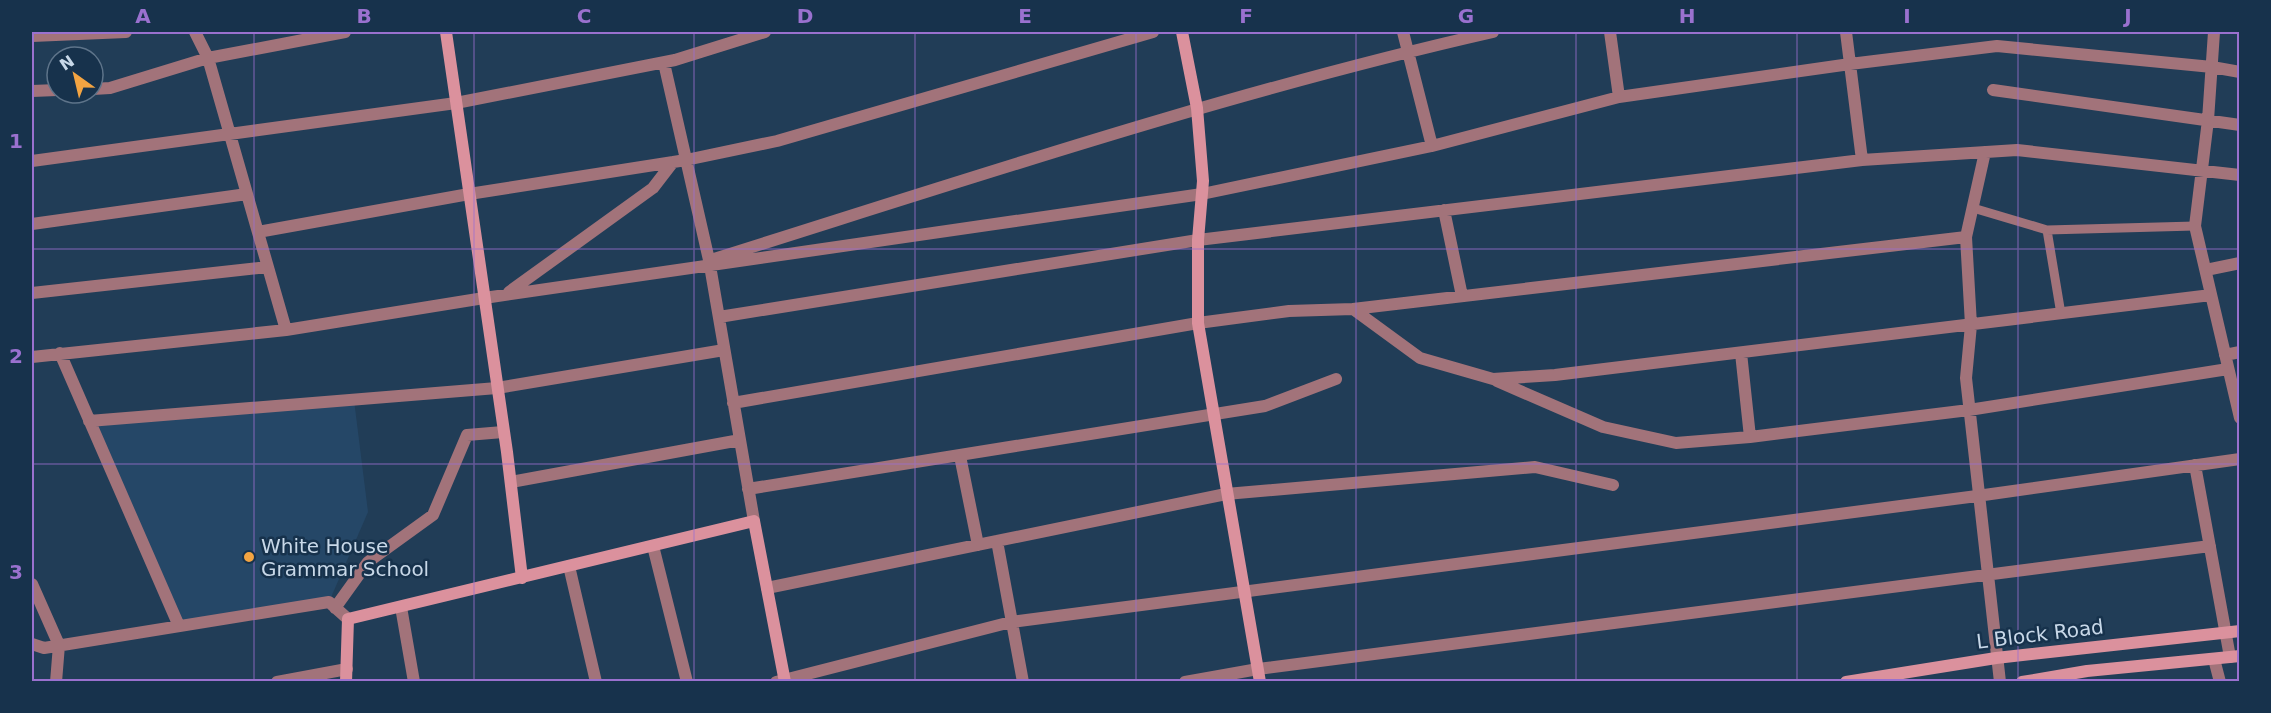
<svg xmlns="http://www.w3.org/2000/svg" width="2271" height="713" viewBox="0 0 2271 713" font-family="'DejaVu Sans',sans-serif">
  <rect width="100%" height="100%" fill="#213d57"/>
  <path fill="#254767" d="M354,400L368,512L329,602L179,626L89,421Z"/>
  <g fill="none" stroke-linecap="round" stroke-linejoin="round">
    <path stroke="#a2737a" stroke-width="9" d="M1973,208L2047,230L2195,226
      M2047,230L2061,314"/>
    <path stroke="#a2737a" stroke-width="12" d="M195,32L208,58L286,330
      M1403,32L1432,146
      M1610,32L1619,97
      M1846,32L1862,160
      M2214,32L2208,120L2195,226L2240,418
      M32,36L126,32
      M664,63L709,260L754,521
      M93,89L110,88L208,58L345,32
      M1993,90L2240,125
      M32,91L57,90
      M1985,152L1966,237L1971,325L1966,378L2000,682
      M32,161L456,103L675,60L765,32
      M1444,210L1462,296
      M32,224L247,194
      M258,232L469,194L686,160L777,141L1153,32
      M714,259C972,178 1229,92 1493,32
      M2206,270L2240,263
      M509,292L653,188L673,162
      M32,293L268,267
      M1353,309L1966,237
      M719,317L1198,240L1862,160L2017,150L2240,175
      M60,353L179,626
      M2225,355L2240,352
      M32,357L286,330L484,298L1202,194L1432,146L1619,97L1850,64L1997,46L2212,67L2240,72
      M1497,381L1603,427L1676,443L1750,437L1741,353
      M733,403L1198,323L1289,311L1353,309L1420,358L1493,379L1555,375L2211,295
      M89,421L497,388L724,350
      M1750,437L1969,410L2228,369
      M960,456L978,545
      M2195,465L2230,657
      M511,482L740,440
      M748,489L1265,406L1336,379
      M997,541L1023,682
      M653,546L687,682
      M569,566L596,682
      M32,584L59,645L56,682
      M767,588L1226,494L1535,467L1613,485
      M401,607L414,682
      M335,608L368,562L433,515L467,435L503,432
      M32,644L44,648L329,602L348,619
      M2214,659L2220,682
      M277,682L347,669
      M776,682L1011,622L1977,496L2240,459
      M1185,682L1258,669L2210,546"/>
    <path stroke="#db919d" stroke-width="12" d="M446,32L507,452L522,578
      M1182,32L1197,108L1203,181L1198,240V323L1260,682
      M346,682L348,619L754,521L785,682
      M1846,682L1996,658L2240,631
      M2022,682L2087,671L2240,656"/>
  </g>
  <path fill="none" stroke="#9a71cf" stroke-width="1.5" stroke-opacity="0.55" d="M254,32V682M474,32V682M694,32V682M915,32V682M1136,32V682M1356,32V682M1576,32V682M1797,32V682M2018,32V682M32,249H2240M32,464H2240"/>
  <circle fill="#f3a442" stroke="#17324c" stroke-width="2" cx="249" cy="557" r="6"/>
  <g text-anchor="middle" dominant-baseline="central" stroke-width="5" stroke-linejoin="round" paint-order="stroke">
    <g font-size="20" fill="#c8d8e8" stroke="#17324c" text-anchor="start">
      <text x="261" y="546">White House<tspan x="261" dy="23">Grammar School</tspan></text>
    </g>
    <g font-size="20" fill="#c8d8e8" stroke="#17324c">
      <text transform="translate(2040 634) rotate(-7)">L Block Road</text>
    </g>
  </g>
  <rect width="2271" height="713" fill="none" stroke="#17324c" stroke-width="66"/>
  <g transform="translate(75 75) rotate(326)"><circle r="28" fill="#17324c" stroke="#5e748a" stroke-width="1.5"/>
  <path d="M0-4.5L10 22L0 15L-10 22Z" fill="#f3a442"/>
  <text y="-9" font-size="16" font-weight="bold" text-anchor="middle" fill="#c8d8e8">N</text>
  </g>
  <rect x="33" y="33" width="2205" height="647" fill="none" stroke="#9a71cf" stroke-width="2"/>
  <g font-size="20" text-anchor="middle" font-weight="bold" fill="#9a71cf">
    <text x="143" y="23">A</text>
    <text x="364" y="23">B</text>
    <text x="584" y="23">C</text>
    <text x="805" y="23">D</text>
    <text x="1025" y="23">E</text>
    <text x="1246" y="23">F</text>
    <text x="1466" y="23">G</text>
    <text x="1687" y="23">H</text>
    <text x="1907" y="23">I</text>
    <text x="2128" y="23">J</text>
    <text x="16" y="148">1</text>
    <text x="16" y="363">2</text>
    <text x="16" y="579">3</text>
  </g>
</svg>
